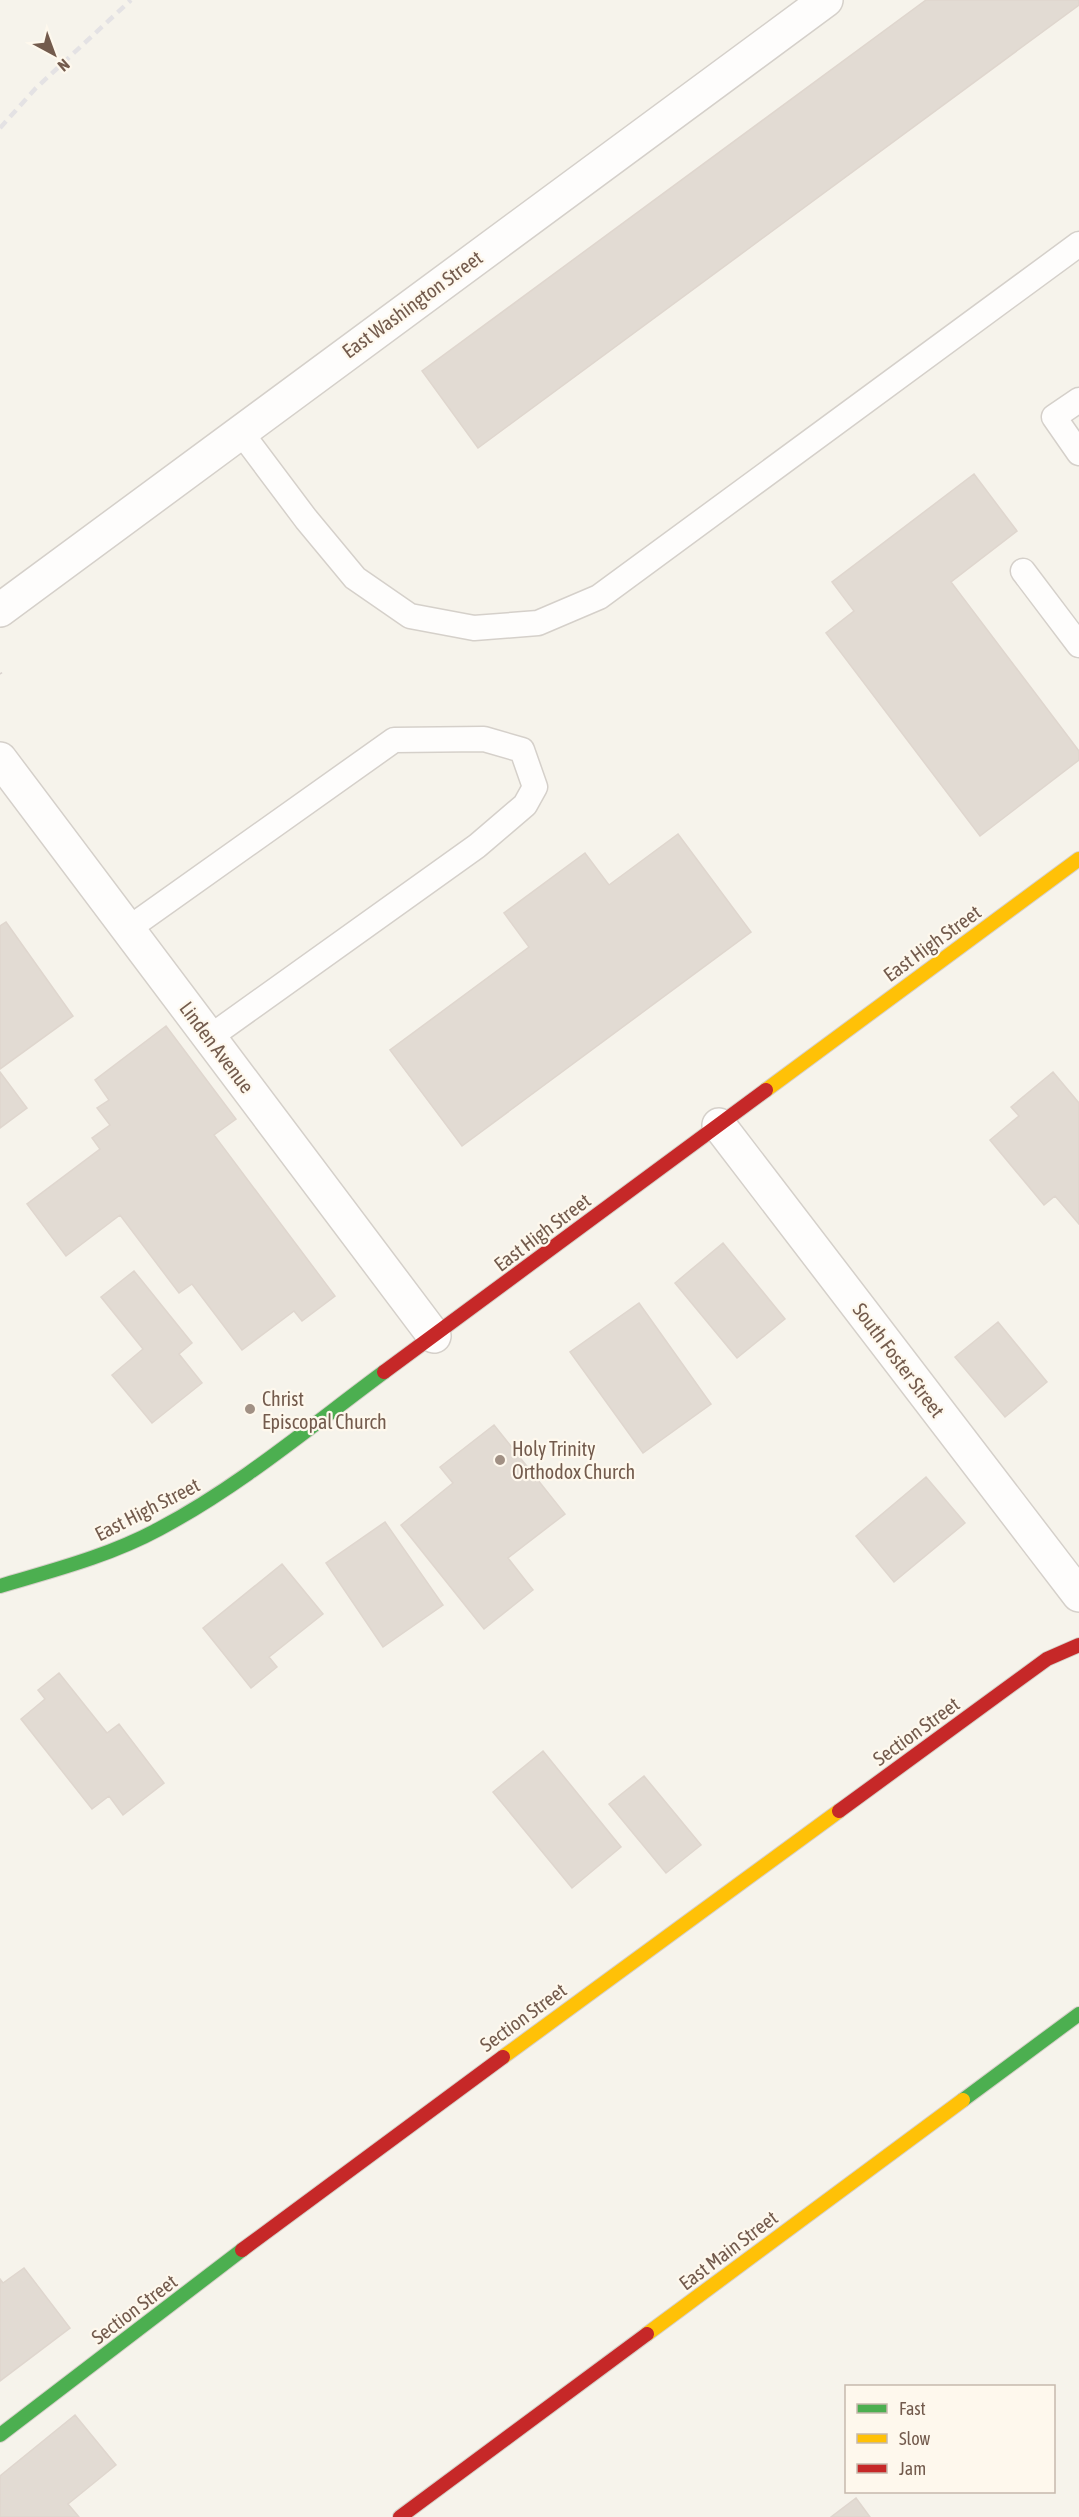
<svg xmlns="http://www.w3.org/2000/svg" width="1079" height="2517" viewBox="0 0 1079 2517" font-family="'Asap Condensed',sans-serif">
  <rect width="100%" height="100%" fill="#f6f3eb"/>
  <path fill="#e2dbd3" stroke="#dfd6ce" stroke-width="1.5" d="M926,0H1079V5L478,448L422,371Z
    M974,474L1017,531L951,582L1079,751V760L980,836L826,633L854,611L832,582Z
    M678,834L751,932L462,1146L390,1050L529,947L504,913L585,853L609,885Z
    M6,922L73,1016L0,1069V926Z
    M166,1026L236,1119L214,1135L335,1296L302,1321L294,1311L242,1350L192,1284L179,1293L120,1215L66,1256L27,1204L100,1149L92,1138L110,1125L97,1108L109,1100L95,1080Z
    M0,1072L27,1108L0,1128Z
    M1053,1072L1079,1103V1224L1055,1196L1044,1205L990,1140L1019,1116L1011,1107Z
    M723,1243L785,1319L737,1358L675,1283Z
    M134,1271L192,1343L179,1354L202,1383L152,1423L112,1375L143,1349L101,1297Z
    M639,1303L711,1404L643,1453L570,1352Z
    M998,1322L1047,1382L1005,1417L955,1357Z
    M494,1425L565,1514L508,1558L533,1590L484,1629L401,1525L453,1483L440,1467Z
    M926,1477L965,1523L894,1582L856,1536Z
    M385,1522L443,1605L383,1647L326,1563Z
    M282,1564L323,1614L269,1657L277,1667L251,1688L203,1628Z
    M59,1673L107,1733L119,1724L164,1783L123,1815L109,1796L92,1809L21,1719L45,1699L38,1690Z
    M543,1751L621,1847L572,1888L493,1792Z
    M644,1776L701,1845L666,1873L609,1804Z
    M24,2268L70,2328L0,2381V2279L3,2283Z
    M75,2415L116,2465L68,2504L79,2517H0V2476Z
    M856,2498L870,2517H831Z"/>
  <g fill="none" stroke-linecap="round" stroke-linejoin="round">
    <g stroke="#d5d0ca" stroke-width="27">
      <path id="lane" d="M1079,400L1054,417L1079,453
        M240,431L306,519L355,578L410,616L474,628L538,623L599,597L1079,244
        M1023,571L1079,645
        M128,929L394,740L484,739L522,750L535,787L525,805L477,846L210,1037"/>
    </g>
    <g stroke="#d5d0ca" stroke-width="36">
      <path id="street" d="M0,610L826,0
        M0,759L434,1336
        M719,1125L1079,1595"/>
    </g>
    <g stroke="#d6d0c9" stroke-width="16">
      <path id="fast" d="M0,1586C54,1570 109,1556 159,1529C240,1486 311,1426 384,1372
        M963,2100L1079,2014
        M0,2435L242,2250"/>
    </g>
    <g stroke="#d6d0c9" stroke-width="16">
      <path id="slow" d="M766,1090L1079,859
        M503,2057L839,1811
        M647,2334L963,2100"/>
    </g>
    <g stroke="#d6d0c9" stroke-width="16">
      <path id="jam" d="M384,1372L766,1090
        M839,1811L1047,1659L1079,1645
        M242,2250L503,2057
        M400,2517L647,2334"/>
    </g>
    <path stroke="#d9d2ce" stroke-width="4" stroke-dasharray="1.5 4.5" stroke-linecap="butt" d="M0,673L2,676"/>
    <use href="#lane" stroke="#fefdfc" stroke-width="24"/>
    <use href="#street" stroke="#fefdfc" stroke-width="33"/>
    <use href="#fast" stroke="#4caf50" stroke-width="14"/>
    <use href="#slow" stroke="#ffc107" stroke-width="14"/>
    <use href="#jam" stroke="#c62828" stroke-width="14"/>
    <path stroke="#e4e2e4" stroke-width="4.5" stroke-dasharray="9 6" stroke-linecap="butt" d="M0,128L36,88L131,0"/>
  </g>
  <g fill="#a19084" stroke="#fef8ed" stroke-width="2">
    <circle cx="250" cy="1409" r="6"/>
    <circle cx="500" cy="1460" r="6"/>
  </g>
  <g text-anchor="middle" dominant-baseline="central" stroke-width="4.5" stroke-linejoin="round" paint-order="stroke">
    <g font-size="20" fill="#735b4d" stroke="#fef8ed">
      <text transform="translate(412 304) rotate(-36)">East Washington Street</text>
      <text transform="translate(932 943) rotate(-36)">East High Street</text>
      <text transform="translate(217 1047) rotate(53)">Linden Avenue</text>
      <text transform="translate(542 1232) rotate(-37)">East High Street</text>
      <text transform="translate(899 1360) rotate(53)">South Foster Street</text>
      <text transform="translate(147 1509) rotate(-27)">East High Street</text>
      <text transform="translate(916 1731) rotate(-36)">Section Street</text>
      <text transform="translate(523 2017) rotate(-36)">Section Street</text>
      <text transform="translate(728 2250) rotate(-37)">East Main Street</text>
      <text transform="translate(134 2309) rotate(-37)">Section Street</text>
    </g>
    <g font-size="20" fill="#735b4d" stroke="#fef8ed" text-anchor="start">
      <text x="262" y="1398">Christ<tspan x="262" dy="23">Episcopal Church</tspan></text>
      <text x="512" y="1448">Holy Trinity<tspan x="512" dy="23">Orthodox Church</tspan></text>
    </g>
  </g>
  <rect x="845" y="2385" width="210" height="108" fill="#fef8ed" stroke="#c6b9ad" stroke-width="1.5"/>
  <rect x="857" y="2404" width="30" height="9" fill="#4caf50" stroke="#c6b9ad" stroke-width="1.5"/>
  <text x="899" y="2415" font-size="18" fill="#735b4d">Fast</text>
  <rect x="857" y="2434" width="30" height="9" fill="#ffc107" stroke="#c6b9ad" stroke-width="1.5"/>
  <text x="899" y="2445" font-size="18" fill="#735b4d">Slow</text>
  <rect x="857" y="2464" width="30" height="9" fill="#c62828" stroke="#c6b9ad" stroke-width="1.5"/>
  <text x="899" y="2475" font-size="18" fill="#735b4d">Jam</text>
  <g transform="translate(54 54) rotate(139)" stroke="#fef8ed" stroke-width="4.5" paint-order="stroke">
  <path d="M0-4.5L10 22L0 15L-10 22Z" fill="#735b4d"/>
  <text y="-9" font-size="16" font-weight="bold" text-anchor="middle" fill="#735b4d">N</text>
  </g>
</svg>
